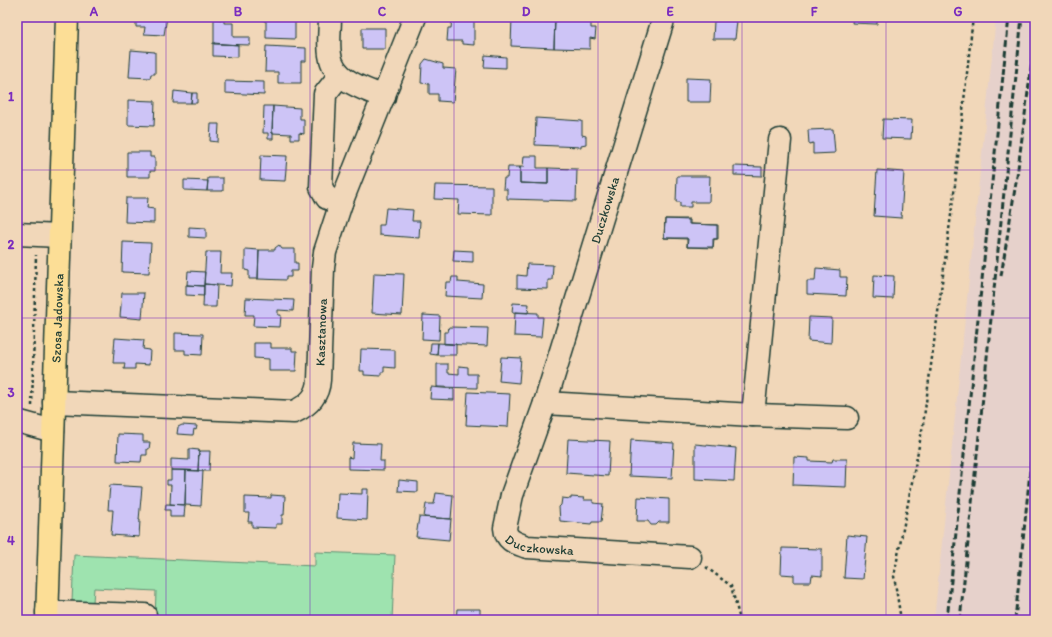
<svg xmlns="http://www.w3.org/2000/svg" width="1052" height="637" viewBox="0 0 1052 637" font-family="Itim,sans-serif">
  <rect width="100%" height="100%" fill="#f1d7b9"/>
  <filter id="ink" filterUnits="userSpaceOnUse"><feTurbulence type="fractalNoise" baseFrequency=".025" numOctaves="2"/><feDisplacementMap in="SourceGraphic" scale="8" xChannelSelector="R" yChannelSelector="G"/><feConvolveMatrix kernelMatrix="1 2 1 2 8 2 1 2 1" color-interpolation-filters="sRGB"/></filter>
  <g filter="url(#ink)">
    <path fill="#e6d1cb" d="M996,17H1035V620H934Z"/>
    <path fill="#9ee3af" stroke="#5e9072" d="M315,552L395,555L392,620L169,619V620H155L156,591L94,588L93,602L84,603L72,602L74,555L315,566Z"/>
    <path fill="#cdc4f6" stroke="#1f3d34" d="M136,17H167L164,35L144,34L145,27H136Z
      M264,17H295V39L266,38V21H264Z
      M512,17L555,19L554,48L511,46Z
      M555,17L591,18V28H596L595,39L590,38V49L554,48Z
      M853,17H877V24L852,23Z
      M214,19L224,20V23H233V37H250V45L214,44Z
      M452,19H474V45L462,44V41H447L448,28H451Z
      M714,21H737L735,39H713Z
      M362,28H385V49H362Z
      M213,43L238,45V57L213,56Z
      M266,46L306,48V61H301V83H278V72H265Z
      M131,50L155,52V74H151L150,78L129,77Z
      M485,55L506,57V68L484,67Z
      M426,59L443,64V68L456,69L453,102L438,101V94H429V84L421,83L422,64Z
      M686,78L711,79L710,102H686Z
      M225,81L264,82V95L225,93Z
      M174,91L192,93L191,103H173Z
      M192,93H197V103H191Z
      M128,100L155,101L154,126L128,125Z
      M264,106H273L272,133H273V139H268V133H263Z
      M273,106L300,108V119H304V134L299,133V139H291V134L272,133Z
      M536,118L582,121V135L586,136V144L581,145V147L535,145Z
      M883,119L912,120L911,139L882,138Z
      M211,124H219L218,142L210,141Z
      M833,129L835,153L813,154V143L809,144L808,130Z
      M127,152H150V157H155V171H150V177H127Z
      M261,155L287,156L285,181L260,180Z
      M524,156H537V168H548V184L520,183V167H523Z
      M734,166L762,167V176L734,175Z
      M508,167H520V183L548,184V168L577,169L576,201L507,199V189H503L504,178H507Z
      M877,170L904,172L901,218L874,216Z
      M677,176H710L709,202H691V207H680V202H676Z
      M208,178H223V191H207Z
      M184,180L208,181L207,191L184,190Z
      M435,185L492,186V215L458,214L459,200L434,199Z
      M126,198H148L147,208L154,209V223L125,222Z
      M386,208L413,210L412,221H420L419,238L379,235V225H384Z
      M665,219H689V224L717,225V239H713V247H687V238H664Z
      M665,219L690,220V224L718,225V239H714L713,248L687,247L688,239L664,238Z
      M189,227L206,228V238L189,237Z
      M123,242L151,243L149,273L122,272Z
      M279,245L282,249H295V263H298V271H291V277H286V280L258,279L259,250H275V248Z
      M245,249L259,250L258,279H249V271L245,270Z
      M454,250L473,251V262L453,261Z
      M206,252H221L220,273H232L231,286L204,284Z
      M527,264L553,265L552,280H548V289L517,288V275L526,276Z
      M816,268L840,270V277H847L846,296L807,294V281H815Z
      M188,271L205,272L204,286L187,285Z
      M374,273L404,274L402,315L372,313Z
      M874,275L894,276L893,299L873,298Z
      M452,277H458V282L483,284L482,298L445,296L446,282H451Z
      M204,284L217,285L216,307H203Z
      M186,285L204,286V296L186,295Z
      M122,293H144L142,319L120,317Z
      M246,298L294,300L293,311L278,310V315H281L280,327L253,326L254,315H245Z
      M513,303L529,304L528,313L512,312Z
      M515,312L538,313V317H543L541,337L514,336Z
      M423,315L440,316L439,340L422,339Z
      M809,317L832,318L831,343L808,341Z
      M449,327L488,328L487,346L444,344V332H448Z
      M175,333L203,334L202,355L185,354V350H175Z
      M115,338L144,340L143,349L150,350L149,365L135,364V369H124L125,363H113Z
      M254,343H271V348H292V351H297L296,371H269V359L254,358Z
      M431,343H438L437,355L430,354Z
      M438,343L456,344V355H437Z
      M361,349L395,350V368L384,367V372H381V376L364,375V371H360Z
      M501,357L521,358L519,383L499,381Z
      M437,364H448V373L459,374V366L468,367V374H477V388L437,387Z
      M431,387L454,389V400L430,399Z
      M468,392L510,394L508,427L466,425Z
      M182,425L197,426L196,430L194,429L193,435L177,434L178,427Z
      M118,434L143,435V442H150L149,449H147V455H142L141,462L117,461Z
      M568,439L610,441L608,476L566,473Z
      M631,440L674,443L672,478L629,476Z
      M353,443L381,444L380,461H384V470L348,469V457L352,458Z
      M695,444L736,448L734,481L695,479Z
      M189,449L199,450L198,471L171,470V459L189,460Z
      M199,451H210L209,471H198Z
      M794,457L809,458V461L832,462L833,459H847L846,487L793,485Z
      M171,470H186L185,505L170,504L171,485H167V480H171Z
      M186,470L203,471L201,506L185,505Z
      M399,480L418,482V492L398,491Z
      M110,485L142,487L139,520H140L139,537L111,535L113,510H108Z
      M362,489H368L367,520L337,518L338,493L362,494Z
      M436,493L453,495L451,519L424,517L426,504H434Z
      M271,495L285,496L284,515H282V524H276V528L252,527V522H248L249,513H245V497L271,498Z
      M571,497L584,498L583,500H593V503L603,504L601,522H592L591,524L560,521L559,507L561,505L562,498L571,499Z
      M638,497L669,499V522H659L656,525H651L648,521H637Z
      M166,504L185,505L184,517H170V510H165Z
      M419,517L451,519L449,540L416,537Z
      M847,535L867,537L863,579L844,578Z
      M782,548L822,549V576L812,575L811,582H794V575L781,574Z
      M457,609H480V620H456Z"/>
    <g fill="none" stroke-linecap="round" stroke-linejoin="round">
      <g stroke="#1f3d34" stroke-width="25">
        <g id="minor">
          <path d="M330,17C330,29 328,43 330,55C334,81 363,88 384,97"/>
          <path id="s1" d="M664,17L545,403L512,495L505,528C506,541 516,543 527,547L690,557"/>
          <path d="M340,75L325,94L321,187L327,198L341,203"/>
          <path d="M17,234L59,236"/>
          <path id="s2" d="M54,402L294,412C309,405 318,396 319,380L323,268L325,252L341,203L415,17"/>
          <path d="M545,403L753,415L847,418"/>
          <path d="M753,415L780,140"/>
          <path d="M17,421L53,431"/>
          <path d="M47,612L145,615V620"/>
        </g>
      </g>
      <g stroke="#1f3d34" stroke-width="25">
        <g id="major">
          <path id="s3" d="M47,620L67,17"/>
        </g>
      </g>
      <path stroke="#1f3d34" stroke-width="2.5" stroke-dasharray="3 3" stroke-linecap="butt" d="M32,406L36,255
        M706,567L731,586L739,616L741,620
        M901,620L894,576L923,425L955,185L973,17"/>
      <use href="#minor" stroke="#f1d7b9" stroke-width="22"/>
      <use href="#major" stroke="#fcde96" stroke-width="22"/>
      <path stroke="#1f3d34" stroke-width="3" stroke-dasharray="6 3" stroke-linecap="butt" d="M1001,276L1017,176L1035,38
        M947,620L1009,17
        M960,620L1022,17
        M1015,620L1035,422"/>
    </g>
  </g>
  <path fill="none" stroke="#7b2cbf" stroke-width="1" stroke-opacity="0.55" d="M166,17V620M310,17V620M454,17V620M598,17V620M742,17V620M886,17V620M17,170H1035M17,318H1035M17,467H1035"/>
  <g text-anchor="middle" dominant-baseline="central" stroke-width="3.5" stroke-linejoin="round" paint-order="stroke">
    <g font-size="13" fill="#1f3d34" stroke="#f1d7b9">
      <text transform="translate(605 210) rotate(-73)">Duczkowska</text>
      <text stroke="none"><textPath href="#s3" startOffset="302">Szosa Jadowska</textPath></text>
      <text stroke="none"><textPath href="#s2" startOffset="331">Kasztanowa</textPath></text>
      <text stroke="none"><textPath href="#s1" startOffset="579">Duczkowska</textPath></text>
    </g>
  </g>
  <rect width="1052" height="637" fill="none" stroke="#f1d7b9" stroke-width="44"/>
  <rect x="22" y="22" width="1008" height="593" fill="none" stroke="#7b2cbf" stroke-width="1.5"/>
  <g font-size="13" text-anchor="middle" font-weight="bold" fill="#7b2cbf">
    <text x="94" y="16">A</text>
    <text x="238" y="16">B</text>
    <text x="382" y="16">C</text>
    <text x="526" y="16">D</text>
    <text x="670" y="16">E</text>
    <text x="814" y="16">F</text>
    <text x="958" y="16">G</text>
    <text x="11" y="101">1</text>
    <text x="11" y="249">2</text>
    <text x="11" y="397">3</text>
    <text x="11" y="545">4</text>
  </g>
</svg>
